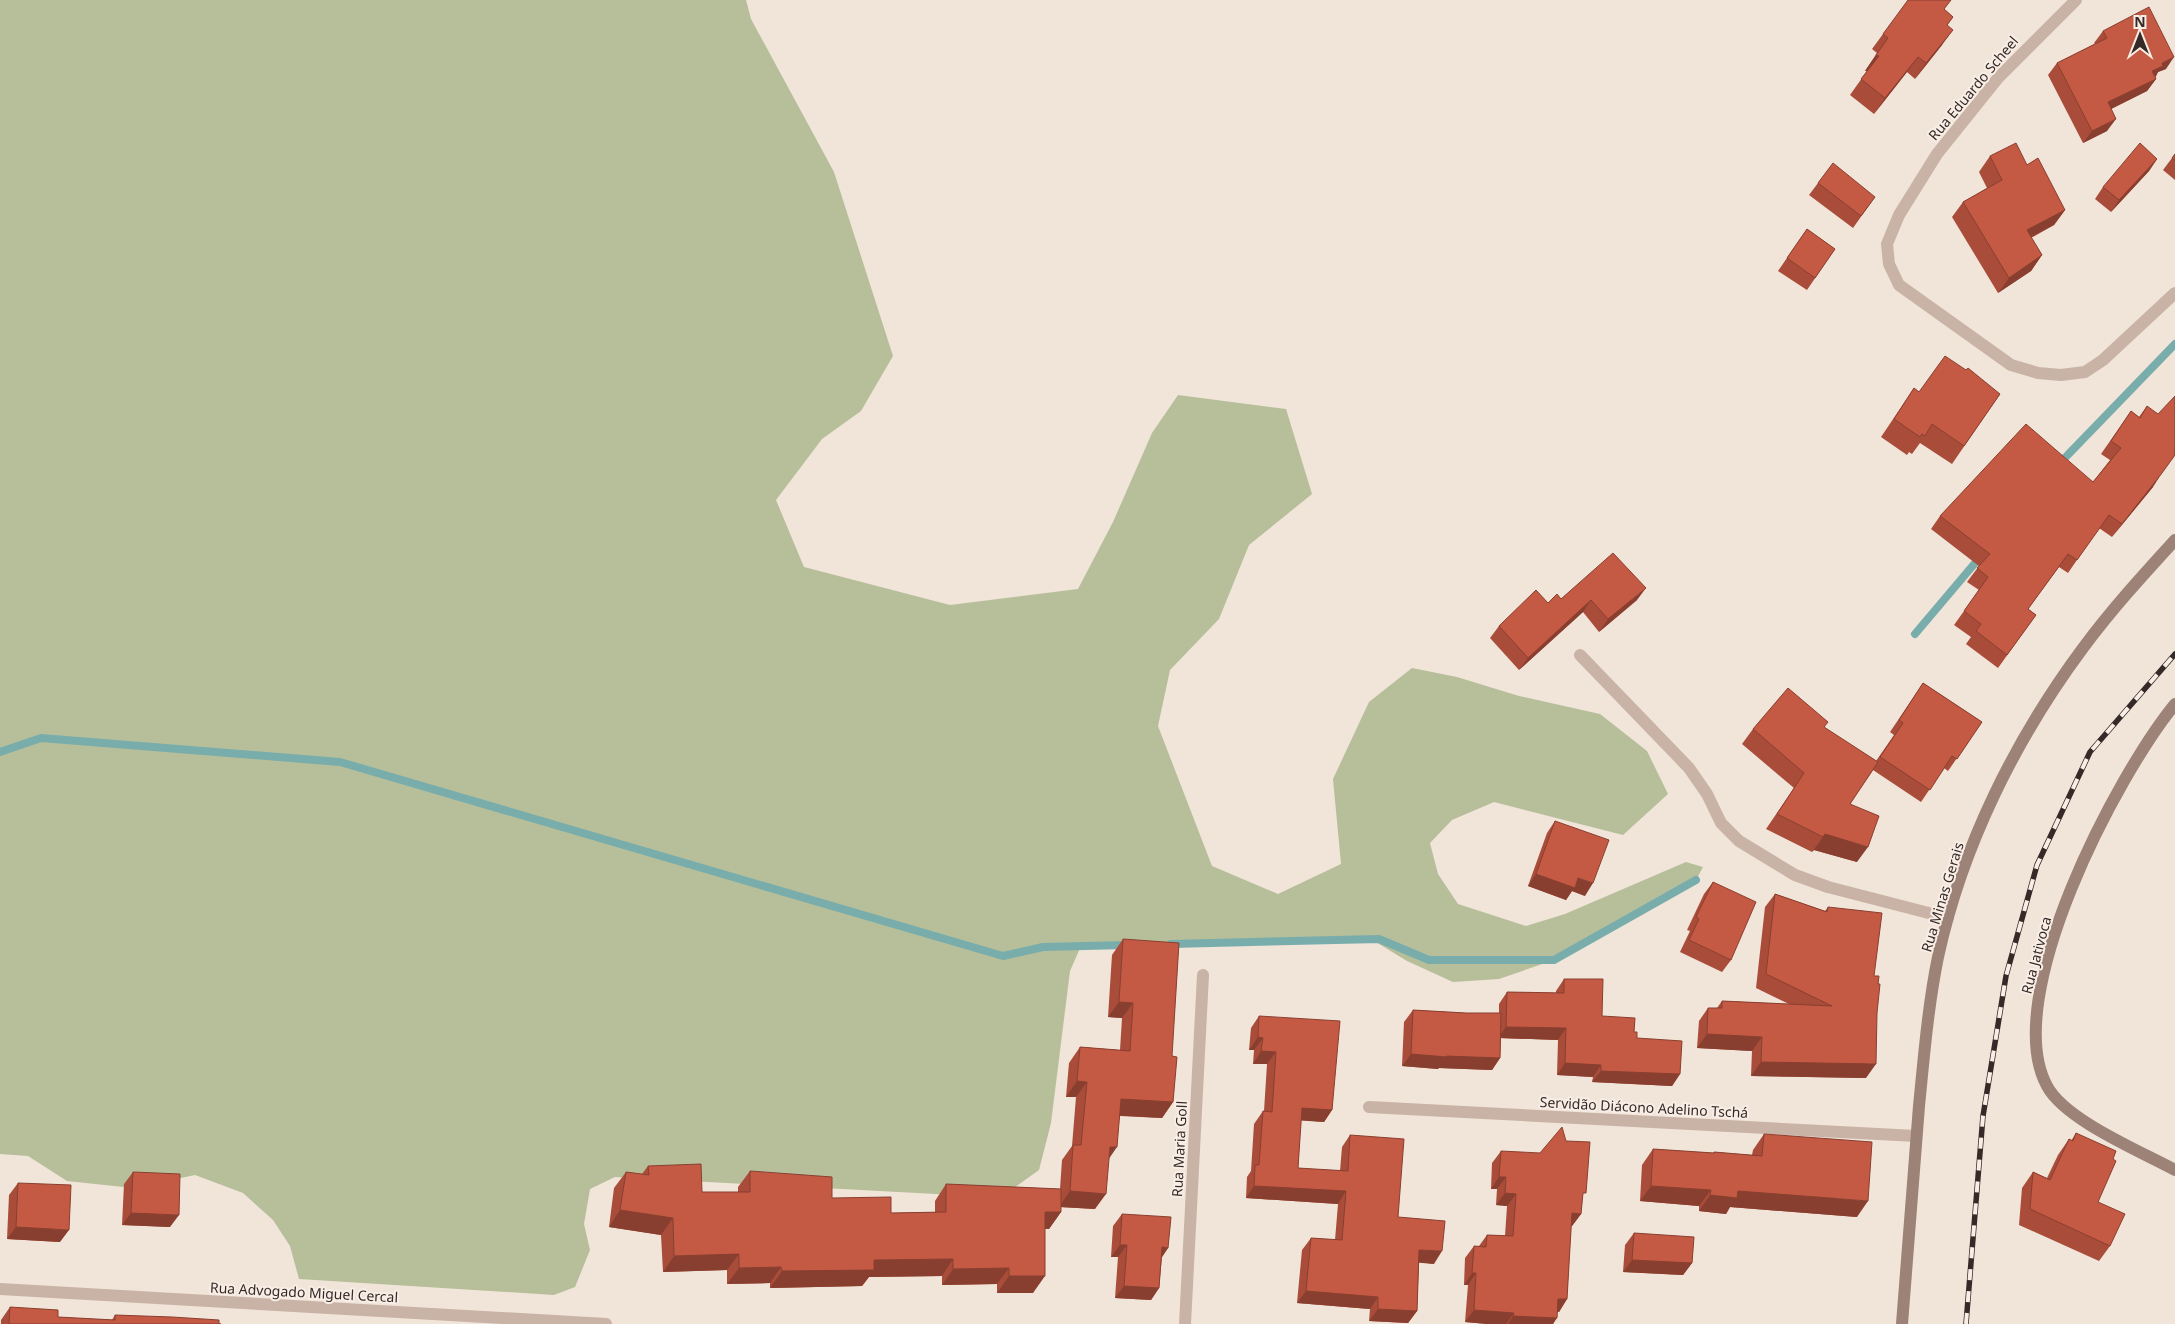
<svg xmlns="http://www.w3.org/2000/svg" width="2175" height="1324" viewBox="0 0 2175 1324" font-family="'Noto Sans',sans-serif">
  <rect width="100%" height="100%" fill="#f1e4d9"/>
  <path fill="#b6bf9a" d="M0,0H746L751,19L834,172L893,356L861,411L822,439L776,500L804,567L950,605L1078,589L1113,522L1152,433L1178,395L1286,409L1312,494L1249,545L1219,619L1170,670L1158,726L1212,866L1278,894L1341,864L1333,779L1369,702L1412,668L1457,677L1519,696L1600,714L1647,751L1668,794L1623,835L1494,802L1452,820L1430,843L1438,874L1458,904L1526,926L1565,914L1686,862L1703,867L1696,880L1554,960L1499,979L1453,982L1407,961L1371,939L1081,946L1070,971L1051,1123L1039,1170L1007,1193L955,1195L615,1177L590,1189L584,1224L590,1250L575,1287L554,1295L299,1279L290,1246L273,1220L243,1193L195,1175L133,1188L67,1181L28,1156L0,1154Z"/>
  <g fill="none" stroke-linecap="round" stroke-linejoin="round">
    <path stroke="#79adac" stroke-width="8" d="M2058,465L2175,344
      M1915,634L1981,556
      M0,752L41,738L340,762L1003,956L1043,947L1127,945
      M1171,944L1379,939L1429,960H1554L1696,880"/>
    <path stroke="#c9b3a6" stroke-width="12" d="M2076,0L1998,78L1937,154L1899,215L1887,244L1889,264L1899,285L2011,365L2038,373L2061,375L2085,372L2103,360L2175,293
      M1580,655L1689,768L1707,794L1721,823L1739,841L1795,875L1828,887L1948,918
      M1369,1107L1916,1136
      M0,1289L606,1324
      M1185,1324L1203,975"/>
    <path stroke="#9c8277" stroke-width="12" d="M2175,704C2117,775 1999,998 2047,1086C2065,1120 2140,1151 2175,1170
      M1902,1324C1908,1251 1913,1178 1919,1106C1924,1056 1928,1006 1938,957C1962,846 2016,738 2083,648C2111,610 2143,575 2175,540"/>
    <g stroke="#352a27" stroke-width="5.5">
      <path id="rail" d="M1966,1324L1983,1116L2006,976L2037,865L2090,752L2175,654"/>
    </g>
    <use href="#rail" stroke="#f9eee6" stroke-width="4" stroke-dasharray="11" stroke-linecap="butt"/>
  </g>
  <path fill="#a94d3a" d="M1945,10L1953,17L1947,25L1942,45L1915,79L1907,72L1874,114L1850,95L1867,71H1865L1877,53L1872,49L1883,34Z
    M2103,31L2166,69L2158,72L2155,78L2156,79L2147,91L2111,109L2107,131L2083,143L2048,75L2057,63L2095,44L2094,43Z
    M2175,154V180L2163,170Z
    M1990,156L2027,165L2065,210L2054,225L2031,238L2042,255L2031,271L1998,293L1952,217L1963,202L1987,188L1979,172Z
    M2157,159L2149,171L2111,212L2095,199L2103,187Z
    M1818,183L1875,197L1853,228L1809,195Z
    M1807,229L1835,249L1807,290L1778,271Z
    M1914,388L1919,392L2000,394L1952,464L1920,443L1912,454L1909,452L1907,455L1881,437Z
    M2147,406L2153,487L2112,537L2099,528L2068,573L2059,567L2028,609L2036,615L1998,668L1966,644L1971,637L1954,625L1979,590L1967,582L1979,566L1931,529L1940,516L2093,482L2110,460L2101,454L2131,411L2139,417Z
    M1561,599L1637,600L1599,632L1583,612L1519,670L1490,638L1499,626L1548,603Z
    M1923,683L1982,722L1948,771L1944,768L1921,802L1873,770L1850,804L1857,862L1814,850L1812,852L1766,829L1794,788L1742,744L1753,729L1824,728L1876,761L1894,735L1890,732Z
    M1555,821L1585,896L1572,891L1566,900L1528,886L1547,833Z
    M1713,882L1731,960L1722,972L1680,952L1690,931L1687,930L1704,894Z
    M1775,894L1825,911L1828,907L1874,976L1866,1078L1751,1076L1752,1051L1697,1048L1699,1021L1708,1008H1717L1722,1001L1789,1004L1756,988L1765,907Z
    M1123,939L1172,1056L1173,1102L1162,1118L1120,1116L1095,1209L1061,1207V1212L1049,1229H1045L1033,1293H997V1284L942,1285V1276L869,1277L862,1286L770,1288V1283L727,1284V1270L663,1272L661,1235L609,1227L614,1188L626,1172L642,1174L648,1166L702,1192H738V1187L750,1171L832,1198L891,1213L935,1212V1201L946,1184L1060,1189L1062,1160L1072,1146L1076,1097H1066L1069,1063L1080,1047L1120,1050L1122,1018L1108,1017L1112,955Z
    M1564,979L1602,1016L1634,1032L1637,1038L1680,1074L1672,1086L1592,1082L1593,1077L1557,1075L1558,1040L1501,1038L1500,1058L1492,1070L1439,1068L1438,1069L1402,1066L1404,1022L1413,1010L1466,1013H1499V1004L1507,992L1556,993V991Z
    M1259,1016L1332,1110L1324,1122L1301,1120L1298,1168L1340,1171L1342,1147L1350,1135L1398,1217L1434,1264L1419,1262L1417,1311L1408,1323L1369,1321L1370,1309L1297,1303L1302,1250L1311,1238L1335,1240L1338,1204L1246,1198L1247,1177L1251,1171L1254,1124L1263,1111H1264L1267,1064H1253L1254,1050H1249L1251,1028Z
    M2076,1133L2113,1159L2098,1202L2110,1246L2099,1261L2019,1225L2022,1188L2033,1172L2047,1178L2058,1155L2069,1139L2071,1141Z
    M1764,1134L1857,1217L1730,1207L1726,1214L1699,1211V1206L1640,1201L1642,1165L1653,1149L1713,1153L1714,1152L1752,1155L1753,1150Z
    M1501,1151L1582,1198L1581,1214L1572,1226H1571L1567,1299L1559,1312H1557L1553,1324H1487L1465,1322L1468,1285H1464L1465,1258L1474,1246H1479L1487,1235L1505,1236L1507,1206L1496,1205L1497,1189H1491L1492,1163Z
    M133,1172L170,1227L122,1225L124,1184Z
    M18,1183L60,1242L7,1239L9,1195Z
    M1122,1214L1168,1248L1162,1257L1159,1288L1151,1300L1115,1298L1118,1257H1111L1113,1226Z
    M1634,1233L1692,1263L1683,1275L1623,1272L1625,1245Z
    M10,1307L58,1317L112,1320L115,1315L221,1324H1V1320Z"/>
  <path fill="#893f30" d="M1953,30L1942,45L1915,79L1926,63Z
    M1876,55L1879,56L1868,71H1865Z
    M1918,57L1907,72L1874,114L1885,98Z
    M2174,57L2166,69L2158,72L2155,78L2152,71L2162,63Z
    M2156,79L2147,91L2099,115L2108,102Z
    M2116,119L2107,131L2083,143L2092,131Z
    M2157,159L2149,171L2111,212L2119,200Z
    M2065,210L2054,225L2016,245L2027,230Z
    M2042,255L2031,271L1998,293L2009,278Z
    M2162,473L2153,487L2112,537L2122,524Z
    M1646,588L1637,600L1599,632L1608,619Z
    M1591,600L1583,612L1519,670L1528,658Z
    M1825,834L1868,847L1857,862L1814,850L1812,852Z
    M1536,874L1578,878L1593,883L1585,896L1572,891L1566,900L1528,886Z
    M1119,1002L1133,1003L1122,1018L1108,1017Z
    M1506,1027L1566,1028L1558,1040L1498,1038Z
    M1707,1034L1762,1037L1752,1051L1697,1048Z
    M1258,1037L1263,1038L1254,1050H1249Z
    M1261,1051L1276,1052L1267,1064H1253Z
    M1411,1054L1500,1058L1492,1070L1439,1068L1438,1069L1402,1066Z
    M1761,1062L1876,1064L1866,1078L1751,1076Z
    M1565,1063L1601,1065L1593,1077L1557,1075Z
    M1601,1071L1680,1074L1672,1086L1592,1082Z
    M1077,1081L1087,1082L1076,1097H1066Z
    M1121,1099L1173,1102L1162,1118L1110,1115Z
    M1302,1108L1332,1110L1324,1122L1293,1120Z
    M1110,1147H1117L1106,1163Z
    M1499,1177H1506L1497,1189H1491Z
    M1254,1186L1346,1191L1338,1204L1246,1198Z
    M1651,1186L1711,1190L1699,1206L1640,1201Z
    M1070,1191L1106,1194L1095,1209L1059,1207Z
    M1738,1191L1868,1201L1857,1217L1730,1207L1726,1214L1699,1211L1710,1195Z
    M1505,1193L1516,1194L1507,1206L1496,1205Z
    M620,1210L673,1218L661,1235L609,1227Z
    M1045,1212H1061L1049,1229L1033,1228Z
    M131,1213L179,1215L170,1227L122,1225Z
    M1572,1213L1581,1214L1572,1226L1564,1225Z
    M16,1227L69,1230L60,1242L7,1239Z
    M1120,1245H1127L1118,1257H1111Z
    M1162,1247L1168,1248L1160,1260Z
    M1419,1250L1442,1251L1434,1264L1411,1262Z
    M739,1254L727,1270L663,1272L674,1256Z
    M953,1259L942,1276L869,1277L862,1286L770,1288L782,1271L874,1260Z
    M1632,1260L1692,1263L1683,1275L1623,1272Z
    M781,1267L770,1283L727,1284L739,1268Z
    M1009,1268L997,1284L942,1285L953,1269Z
    M1472,1273H1476L1468,1285H1464Z
    M1009,1276H1045L1033,1293H997Z
    M1124,1286L1159,1288L1151,1300L1115,1298Z
    M1306,1291L1378,1297L1370,1309L1297,1303Z
    M1558,1299H1567L1559,1312L1549,1311Z
    M1378,1309L1417,1311L1408,1323L1369,1321Z
    M1474,1310L1514,1313L1506,1324H1487L1465,1322Z
    M1513,1316L1557,1318L1553,1324H1508Z"/>
  <path fill="#c45a44" stroke="#893f30" d="M1908,0H1951L1944,9L1953,17L1947,25L1953,30L1926,63L1918,57L1885,98L1861,79L1879,56L1876,55L1888,38L1883,34Z
    M2149,7L2174,57L2162,63L2163,66L2152,71L2156,79L2108,102L2116,119L2092,131L2057,63L2107,38L2103,31Z
    M2016,143L2027,165L2038,158L2065,210L2027,230L2042,255L2009,278L1963,202L2002,180L1990,156Z
    M2140,143L2157,159L2119,200L2103,187Z
    M2175,154V161L2172,158Z
    M1833,163L1875,197L1861,216L1818,183Z
    M1807,229L1835,249L1815,278L1787,258Z
    M1945,356L1966,370L1968,368L2000,394L1964,446L1932,424L1925,436L1922,434L1920,437L1894,419L1914,388L1919,392Z
    M2175,396V455L2162,473L2122,524L2109,515L2077,560L2068,554L2028,609L2036,615L2007,655L1976,631L1981,624L1964,611L1988,577L1977,568L1990,554L1940,516L2026,424L2093,482L2121,448L2111,441L2131,411L2140,418L2147,406L2158,414Z
    M1613,553L1646,588L1608,619L1591,600L1528,658L1499,626L1536,590L1548,603L1557,594L1561,599Z
    M1923,683L1982,722L1957,759L1952,756L1930,790L1880,757L1903,723L1899,720Z
    M1788,688L1828,722L1824,727L1878,762L1850,804L1879,816L1868,847L1825,834L1823,837L1777,814L1804,773L1753,729Z
    M1555,821L1609,840L1593,883L1578,878L1575,888L1536,874Z
    M1713,882L1756,902L1731,960L1689,940L1699,919L1696,917Z
    M1775,894L1827,912L1828,907L1882,913L1874,976H1879L1878,984H1880L1877,1013L1876,1064L1761,1062L1762,1037L1707,1034L1708,1008H1722V1001L1832,1006L1766,974Z
    M1123,939L1179,943L1172,1056L1177,1057L1173,1102L1121,1099L1117,1147H1110L1106,1194L1070,1191L1073,1145H1081L1087,1082L1077,1081L1080,1047L1130,1051L1133,1003L1119,1002Z
    M1564,979H1603L1602,1016L1635,1018L1634,1032H1637V1038L1682,1041L1680,1074L1601,1071V1065L1565,1063L1566,1028L1506,1027L1507,992L1564,993Z
    M1413,1010L1466,1013H1501L1500,1058L1447,1056V1057L1411,1054Z
    M1259,1016L1340,1021L1332,1110L1302,1108L1298,1168L1348,1171L1350,1135L1404,1139L1398,1217L1445,1221L1442,1251L1419,1250L1417,1311L1378,1309V1297L1306,1291L1311,1238L1342,1240L1346,1191L1254,1186L1255,1165H1259L1263,1111L1272,1112L1276,1052L1261,1051L1263,1038L1258,1037Z
    M1562,1127L1566,1141L1590,1142L1586,1193H1583L1581,1214L1572,1213L1567,1299H1558L1557,1318L1513,1316L1514,1313L1474,1310L1476,1273H1472L1474,1246L1486,1247L1487,1235L1513,1236L1516,1194L1505,1193L1506,1177H1499L1501,1151L1540,1153Z
    M2076,1133L2116,1151L2113,1159L2116,1161L2098,1202L2125,1214L2110,1246L2030,1209L2033,1172L2050,1180L2069,1139L2073,1141Z
    M1764,1134L1872,1142L1868,1201L1738,1191L1737,1198L1710,1195L1711,1190L1651,1186L1653,1149L1714,1153V1152L1762,1156Z
    M701,1164L702,1192H750V1171L832,1177V1198L891,1197V1213L946,1212V1184L1061,1189V1212H1045V1276H1009V1268L953,1269V1259L874,1260V1270L782,1271L781,1267L739,1268V1254L674,1256L673,1218L620,1210L626,1172L649,1175L648,1166Z
    M133,1172L180,1174L179,1215L131,1213Z
    M18,1183L71,1185L69,1230L16,1227Z
    M1122,1214L1171,1217L1168,1248L1162,1247L1159,1288L1124,1286L1127,1245H1120Z
    M1634,1233L1694,1237L1692,1263L1632,1260Z
    M10,1307L58,1310V1317L115,1320V1315L172,1317L219,1320V1324H221H9Z"/>
  <g text-anchor="middle" dominant-baseline="central" stroke-width="4" stroke-linejoin="round" paint-order="stroke">
    <g font-size="14" fill="#352a27" stroke="#f9eee6">
      <text transform="translate(1973 88) rotate(-50)">Rua Eduardo Scheel</text>
      <text transform="translate(1942 897) rotate(-73)">Rua Minas Gerais</text>
      <text transform="translate(2036 955) rotate(-75)">Rua Jativoca</text>
      <text transform="translate(1644 1107) rotate(3)">Servidão Diácono Adelino Tschá</text>
      <text transform="translate(1179 1149) rotate(-87)">Rua Maria Goll</text>
      <text transform="translate(304 1292) rotate(3)">Rua Advogado Miguel Cercal</text>
    </g>
  </g>
  <g transform="translate(2140 35)" stroke="#f9eee6" stroke-width="4" paint-order="stroke">
  <path d="M0-4L9 19L0 12L-9 19Z" fill="#352a27"/>
  <text y="-8" font-size="14" font-weight="bold" text-anchor="middle" fill="#352a27">N</text>
  </g>
</svg>
